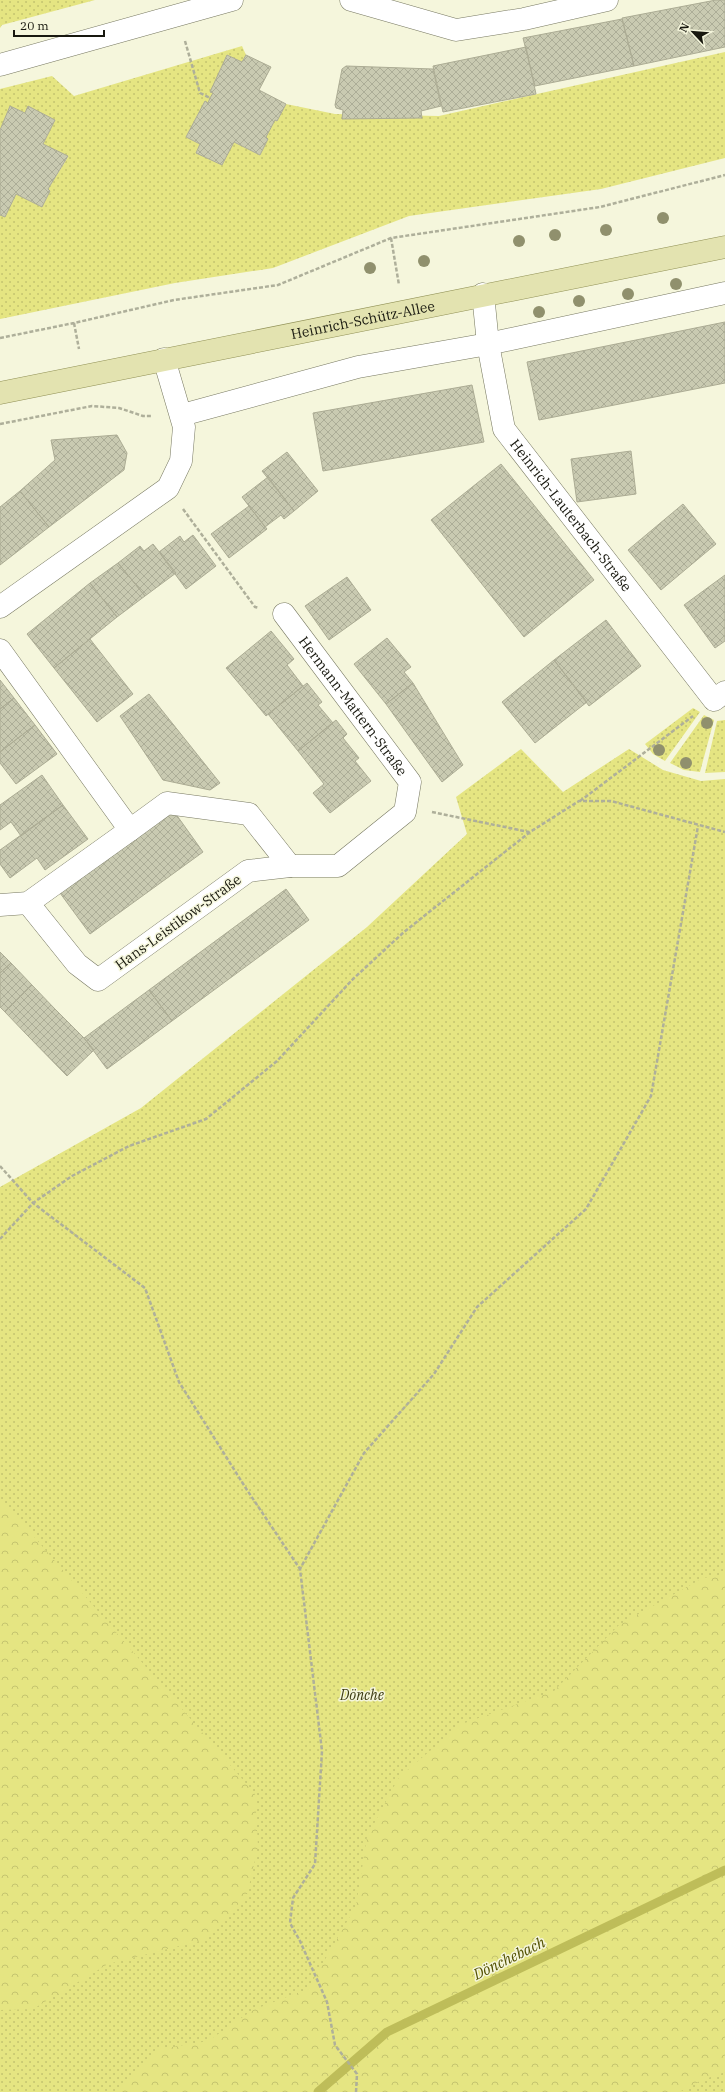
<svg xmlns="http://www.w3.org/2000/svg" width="725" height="2092" viewBox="0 0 725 2092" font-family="'IBM Plex Serif',serif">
  <defs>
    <pattern id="green-dots" width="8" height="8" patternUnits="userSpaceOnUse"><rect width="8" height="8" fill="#e5e582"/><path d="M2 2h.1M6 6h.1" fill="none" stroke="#c4c46f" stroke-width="1.8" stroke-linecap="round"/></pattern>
    <pattern id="forest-crowns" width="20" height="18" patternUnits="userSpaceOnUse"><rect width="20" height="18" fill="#e5e582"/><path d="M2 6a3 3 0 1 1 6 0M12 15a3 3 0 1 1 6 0" fill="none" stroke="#c4c46f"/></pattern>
    <pattern id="building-cross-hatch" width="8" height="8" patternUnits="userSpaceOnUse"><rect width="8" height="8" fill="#c9cab1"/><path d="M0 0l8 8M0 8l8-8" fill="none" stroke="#acad97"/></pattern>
  </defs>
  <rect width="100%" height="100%" fill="#f5f6dc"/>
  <path fill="url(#green-dots)" d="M0,0H95L2,25L0,28Z
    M242,46L246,55L242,62L227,55L211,92L213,93L208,103L205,101L186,137L200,144L196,153L222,165L234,142L260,155L268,139L266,137L275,120L277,121L286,104L335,114L439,116L725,52V158L601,189L409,216L273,268L175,283L0,319V215L5,217L16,194L42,207L50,191L48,189L68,157L43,144L55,120L29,107L25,113L10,106L0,130V89L52,76L74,96Z
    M693,708L700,712L665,761L653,754L645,744Z
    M704,715L714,720L700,772L684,770L670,763Z
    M725,720V772L705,773L717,721Z
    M521,749L563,792L629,749L663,770L701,781L725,779V2092H0V1187L141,1108L367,927L467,834L456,797Z"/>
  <path fill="url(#forest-crowns)" d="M0,1499L5,1503L255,1794L258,1847L247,1895L207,1939L108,1964L33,2009L0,2010Z
    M725,1575V2072L702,2080L679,2092H114L160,2049L208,2041L253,2010L308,1989L356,1906L367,1837L399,1777L462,1724L554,1691L619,1625L703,1578Z"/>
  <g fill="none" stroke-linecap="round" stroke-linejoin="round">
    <path stroke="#bebd59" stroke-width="9" d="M318,2092L387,2032L725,1870"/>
  </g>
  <path fill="url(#building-cross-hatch)" stroke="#acac94" d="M716,0H725V47L634,66L622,18Z
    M622,19L634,66L535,86L523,38Z
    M526,47L536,94L443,112L433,66Z
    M227,55L242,62L246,55L271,67L259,90L286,104L277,121L275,120L266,137L268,139L260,155L234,142L222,165L196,153L200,144L186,137L205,101L208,103L210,98L213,93L210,92Z
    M346,66L433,69L441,106L421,111L422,118L342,119L343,110L336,108L335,105L342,69Z
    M10,106L25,113L28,106L55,120L43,144L68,156L48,189L50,191L42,207L16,194L5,217L0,215V130Z
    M725,322V383L539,420L527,362Z
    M472,385L484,442L323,471L313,413Z
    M117,435L127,453L124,470L49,527L20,491L55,460L51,440Z
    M631,451L636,494L577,502L571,459Z
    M287,452L318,491L294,511L262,471Z
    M501,464L594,580L524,637L431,520Z
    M268,477L294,511L284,519L281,515L265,527L242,497Z
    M20,491L49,527L0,565V507Z
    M683,504L716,544L661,590L628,550Z
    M249,506L267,529L229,558L211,534Z
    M193,535L216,566L186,589L159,552L180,536L184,542Z
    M153,544L176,573L145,596L118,563L140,546L144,551Z
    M118,563L145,596L117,617L90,583Z
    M725,575V641L715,648L684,605Z
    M347,577L371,610L329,640L305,606Z
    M90,583L117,617L54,668L27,634Z
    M606,620L641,666L589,706L554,660Z
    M271,631L294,659L287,665L303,686L266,716L226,668Z
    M387,638L411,667L404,672L413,683L386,704L354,664Z
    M90,639L133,694L97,722L54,668Z
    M554,660L587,702L535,743L502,702Z
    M0,680L14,698L0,709Z
    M307,683L322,702L318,705L333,723L298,751L268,714Z
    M413,683L463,765L442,782L386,704Z
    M149,694L220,783L210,790L163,780L120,716Z
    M14,698L35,725L0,752V709Z
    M336,720L347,734L343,738L359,758L355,761L371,781L330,813L313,793L324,784L298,751Z
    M35,725L57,754L16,784L0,763V752Z
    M42,775L63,805L21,836L11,822L0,830V805Z
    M63,805L88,839L45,870L37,858L10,878L0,864V850Z
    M173,810L203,852L90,934L60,893Z
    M286,889L309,920L172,1021L149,990Z
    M0,952L11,963L0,973Z
    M11,963L32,985L5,1012L0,1007V973Z
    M32,985L55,1009L28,1036L5,1012Z
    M149,990L172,1021L107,1069L84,1038Z
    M55,1009L84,1038L94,1050L67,1076L28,1036Z"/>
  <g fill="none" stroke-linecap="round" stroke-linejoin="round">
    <g stroke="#777861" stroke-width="23">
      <g id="minor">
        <path d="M351,0L456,30L524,19L607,0"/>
        <path d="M0,65L232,0"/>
        <path id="s1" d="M483,294L488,344L504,429L714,700L725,692"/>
        <path d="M182,415L358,367L488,344L725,293"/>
        <path d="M0,607L168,488L181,461L184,427L164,359"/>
        <path id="s2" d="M284,614L410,782L405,812L338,866H290"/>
        <path d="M0,650L130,830L167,803L249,814L290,866L248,871L98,980L77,964L28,903"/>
        <path d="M0,905L28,903L130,830"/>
      </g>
    </g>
    <g stroke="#909055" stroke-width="23">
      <g id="major">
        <path id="s3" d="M0,393L725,247"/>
      </g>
    </g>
    <path stroke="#aeaf9a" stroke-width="2.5" stroke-dasharray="4 2" stroke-linecap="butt" d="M185,41L200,93L210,98
      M391,238L399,285
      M74,323L79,349
      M0,338L74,323L174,300L278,285L391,238L600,207L725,175
      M0,424L92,406L119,408L143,416H152
      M183,509L255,607L259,608
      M580,801L693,716
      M432,812L529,832
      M0,1166L33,1203L145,1288L179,1382L247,1490L300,1569
      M0,1239L33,1203L72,1176L129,1146L206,1119L277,1061L353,979L404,932L530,832L579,801H611L725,832
      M356,2092L357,2074L335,2045L327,2002L300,1941L290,1923L293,1898L315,1864L322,1751L300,1569L364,1453L434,1374L477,1307L586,1209L651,1096L698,826"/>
    <use href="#minor" stroke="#fff" stroke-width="22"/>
    <use href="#major" stroke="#e3e3b0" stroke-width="22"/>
  </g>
  <g fill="#90906d">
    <circle cx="663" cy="218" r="6"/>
    <circle cx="606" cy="230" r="6"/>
    <circle cx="555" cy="235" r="6"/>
    <circle cx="519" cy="241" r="6"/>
    <circle cx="424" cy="261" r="6"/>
    <circle cx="370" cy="268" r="6"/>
    <circle cx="676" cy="284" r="6"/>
    <circle cx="628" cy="294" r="6"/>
    <circle cx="579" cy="301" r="6"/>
    <circle cx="539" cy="312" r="6"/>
    <circle cx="707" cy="723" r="6"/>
    <circle cx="659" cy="750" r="6"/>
    <circle cx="686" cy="763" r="6"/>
  </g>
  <g text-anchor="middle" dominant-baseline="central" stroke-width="3" stroke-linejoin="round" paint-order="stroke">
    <g font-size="14" fill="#18180f" stroke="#f5f6dc">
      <text stroke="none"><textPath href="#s3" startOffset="370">Heinrich-Schütz-Allee</textPath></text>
      <text stroke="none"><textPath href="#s1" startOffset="246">Heinrich-Lauterbach-Straße</textPath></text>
      <text stroke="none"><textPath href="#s2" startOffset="115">Hermann-Mattern-Straße</textPath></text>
      <text transform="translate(178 922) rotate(-36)">Hans-Leistikow-Straße</text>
    </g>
    <g font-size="14" font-style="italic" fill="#3d3c12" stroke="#f5f6dc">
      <text x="362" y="1695">Dönche</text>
    </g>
    <g font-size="15" font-style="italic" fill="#535100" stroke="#f5f6dc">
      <text transform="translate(509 1958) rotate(-26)">Dönchebach</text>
    </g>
  </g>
  <g transform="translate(693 32) rotate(296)" stroke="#f5f6dc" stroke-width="3" paint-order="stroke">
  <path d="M0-3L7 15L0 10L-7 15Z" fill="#18180f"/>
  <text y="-6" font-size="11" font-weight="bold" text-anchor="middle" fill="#18180f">N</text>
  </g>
  <path d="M14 30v6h90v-6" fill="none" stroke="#18180f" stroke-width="2"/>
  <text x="20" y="30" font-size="12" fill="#18180f" stroke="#f5f6dc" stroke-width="3" paint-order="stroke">20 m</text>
</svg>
